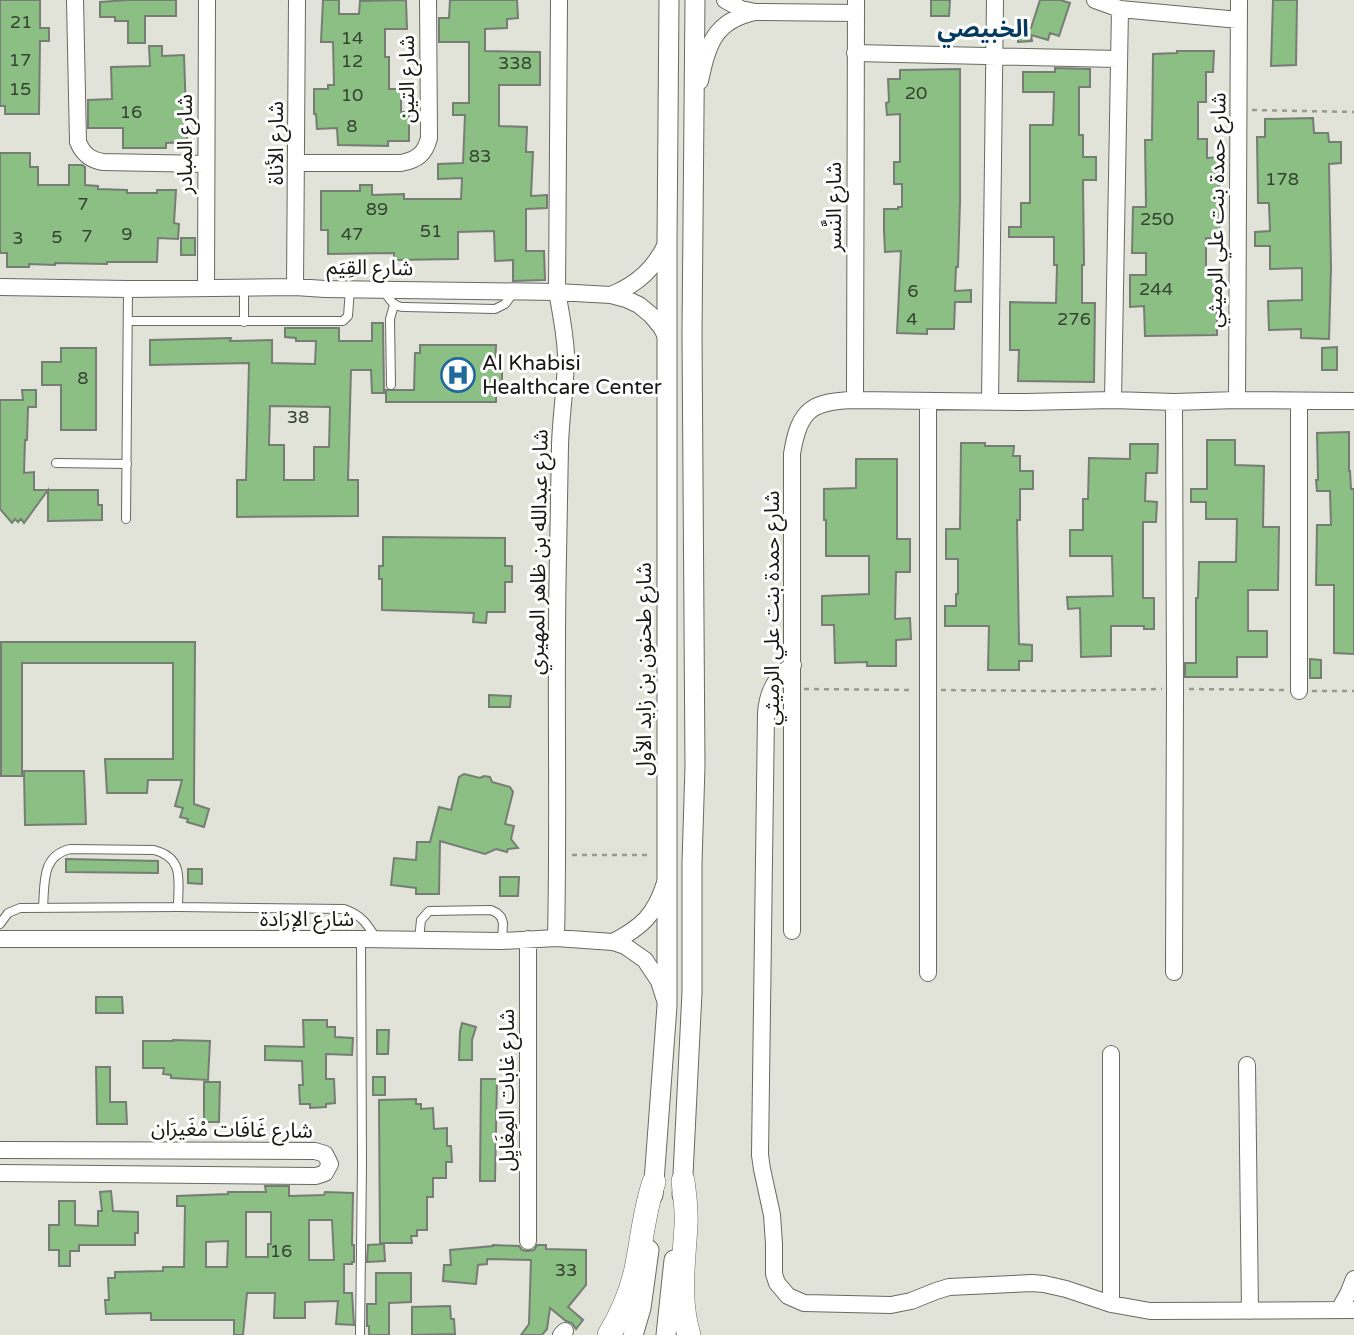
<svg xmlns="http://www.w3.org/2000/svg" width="1354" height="1335" viewBox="0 0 1354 1335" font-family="'Varela Round','Noto Sans Arabic',sans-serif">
  <rect width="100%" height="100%" fill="#e1e3d8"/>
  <path fill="#8bbf84" stroke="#767d75" stroke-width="2" fill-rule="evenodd" d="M0,0H40V28H49V41H40L39,114H5V106H0Z
    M128,0H176V16H145V43H128V21H115V17H100V2Z
    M323,0H339V14H359L360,1L406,0L407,29H385V57H389V89H401V112H409V141H388V146L338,145L337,128L317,129L316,114H314V89H328V85H334L333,42H321Z
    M450,0H517L518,18L507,19V28L485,29V51L540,52V85H499V126L527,127L526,152H533L531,196L547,195V208L526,209V251H544L545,280L513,281V260L495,261L494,231L458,232V259L394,260V253L328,254V230H321V191H360V185H372V195L404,194V199H461L462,178L438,179V164L463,163L465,115H453V103H469V42H439V18H449Z
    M931,0H950L949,16H931Z
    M1040,0H1060L1070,3L1059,36L1050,33L1048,40L1031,35L1032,41L1018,42V29L1031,28Z
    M1273,0H1297L1296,65L1271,66Z
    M149,46H162V56L184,55L187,142L166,143V148H123V128H88V100L112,99L111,67L150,66Z
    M1177,51H1214L1213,72H1206V102H1198V139H1207V158L1219,157L1220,238H1206V274L1217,273V335L1145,336L1144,306L1130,307V275H1146V253H1132L1133,207H1146L1145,140H1152L1153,54L1177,53Z
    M1055,68L1090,69V87H1079V135H1083V157H1096V180H1083L1084,265H1082V303H1095L1094,382L1018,381L1019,350H1010V302L1056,303L1057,265H1054V237H1009V227H1021V203H1030V125H1053L1054,92H1023V72H1055Z
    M960,69V201L958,267H956L955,291L971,290V302H955L954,329H927V334L897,333L901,251L885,252L884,230V209H898V207H902V184H894V162H900V114L887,115L886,103L889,102L888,79H900V70Z
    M1313,118L1314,133H1328L1329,142H1341V163L1329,164L1331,268L1329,339L1301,338V329L1269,330L1268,301L1302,300V268L1270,269V246H1255V232L1270,231L1269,203H1258L1257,137H1265V119Z
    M0,153H30V167H38V185H69V165H82L85,167V185L98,186V189L127,190V193H157V190H176L174,223L179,224L178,239L158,238L157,262H107V264L55,263V265L29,264V267H7V253H0Z
    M181,238H195V255H181Z
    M372,323H383L384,393H372L371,370H351L348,480H358V516L237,517V480H246L249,363L150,365V340L231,338L230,341L272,340V363L315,364L316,341H296V338L285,337V328H339V341H372ZM270,406L330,407L329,447H314V480H284V445H269Z
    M420,345H496L495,368H502V381H496V402H386V390H414L415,353H420Z
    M1337,347V370H1322V348Z
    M61,348H96V430H61V385H42V362H61Z
    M22,390H36V407H28L27,440H25L24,473L34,472V490H98V505H102V520L48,521V490L24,523L21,519L18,522L15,519L12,523L0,509V400H23Z
    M1349,432V471H1350L1351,489H1354V654L1334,653V585H1316L1317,525H1331L1330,491H1317L1316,480H1318L1317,433Z
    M1207,440H1235V465L1264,466L1263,527H1279L1278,590H1248V631H1267V657H1237V677H1185V663H1196V598H1198L1199,562H1236L1237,519H1206V502H1191V489H1207Z
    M961,443H985V446H1014L1013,456H1020V471H1033V489H1020V520H1017L1019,644L1032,645V661H1019V670H988L989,626H945V606H956V594H958V559H946V529H960Z
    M1130,444H1158L1157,473H1146L1145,501L1157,502L1156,522H1143V598H1154V629H1144V626H1111V656L1081,657L1080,608L1068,609L1067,597L1113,596L1112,556H1070V530H1083V499H1088L1089,458L1130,459Z
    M856,459H897V539H910V572H896L895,619L910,618L911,639L896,640V666H867V662L835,663L834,625H822V596L869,594V556H826V520H824V489L856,488Z
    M383,537L505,538V566H512V582H505V612H487L486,623L473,622L474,613L382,610V579H379V566H383Z
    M1,642H195L194,804L209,809L204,827L187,822L188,819L180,817L183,808L175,806L182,780H148L147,793H107L105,759H173V663H22V776H1Z
    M1310,659L1321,660V678H1310Z
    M489,695L511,696L510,707H489Z
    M24,771H84L86,824L25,825Z
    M464,774L480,778L484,776L490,777L492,782L510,787L513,792L505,824L514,826L511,839L518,848L508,849L507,852L496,849L485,854L440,841L439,894H416V888L391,885L394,858L416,860L417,842H430L439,807L451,810L459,777Z
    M66,859L158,861V873L66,872Z
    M188,869H202V884L188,883Z
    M500,877H519L518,896H500Z
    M96,997H122L123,1013H96Z
    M303,1020H327V1027H335V1037L353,1038L352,1055L326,1054V1079H334L335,1103L326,1104V1107L310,1108V1104H300L299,1085H303L302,1061L265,1060V1046L304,1047Z
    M462,1023L476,1027L472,1040V1060H459L460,1032Z
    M377,1030H389L388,1054H377Z
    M173,1040L210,1041L208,1080L171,1078V1075L163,1074L164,1068H143V1041H173Z
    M96,1067H110V1102H126L127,1124H97Z
    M373,1077H385V1095H373Z
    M481,1079H497L495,1181H480Z
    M204,1082H220L219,1122H204Z
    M416,1099V1104H421V1109L433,1108L434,1129L447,1128V1146H451L452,1162H446V1178H433V1197H427V1230H417V1236H411L412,1243H380L379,1100Z
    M265,1186H289V1196L324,1195L325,1192L353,1193L352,1245H354V1262H352V1264H344V1293H352L354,1325L336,1324L338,1301L305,1302V1318H274L275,1293H247L243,1335H234V1320H151V1313L106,1314L105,1300H109L108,1278H115V1272L163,1271V1267H184L185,1206H177V1196L228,1194V1192H266ZM246,1212H271V1244H268V1257H246ZM309,1220H332L334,1260H309ZM228,1241L227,1267H206V1242Z
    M111,1191L113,1211L138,1212V1233H135V1245H79V1251H70V1266H59V1250H49V1225H59V1201H75V1225L98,1226V1211H102L100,1192Z
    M384,1244L385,1261L367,1262L368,1245Z
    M493,1245L519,1246L522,1250L527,1251L534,1250L537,1245H546V1249L586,1250V1285L568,1307L583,1320L576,1329L572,1323L566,1321L550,1308L547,1329L542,1335H521L529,1324L531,1260L487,1259V1264L478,1265L476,1284L443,1281L444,1265H451L450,1250L493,1246Z
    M376,1273H411V1302L389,1303V1335H369V1326H367V1304H376Z
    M450,1306L451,1319H454L455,1334L412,1335V1307Z"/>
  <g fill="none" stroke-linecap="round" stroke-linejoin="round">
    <g stroke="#686a60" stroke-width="10">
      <path id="service" d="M244,287V322
        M383,289C389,299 393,307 405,307L495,309L505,304L514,292
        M128,321H343L348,316L350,289
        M391,385L390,319L394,305
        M56,463L127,464
        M126,519L128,289
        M43,907C45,883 41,856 70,849L154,850C185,858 178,881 178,907
        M0,924L8,913L20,908L178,907L344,909C361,914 368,925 377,940
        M419,940L421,920L429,911L491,910L497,913L501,917L503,923L502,941
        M360,1335L362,1164L361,939"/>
    </g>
    <g stroke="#686a60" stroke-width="18">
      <path id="minor" d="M75,0L78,142C83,154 90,160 103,162L206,164
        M725,0L741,9L755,12L856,13
        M1095,0L1120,9L1239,20
        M855,53L1118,59
        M700,81C708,44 714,21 755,12
        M297,163H401C417,160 425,154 429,138L428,0
        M0,287L128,289L295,287L325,289L557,292L611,295L626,299L639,305L651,315L661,327L668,340
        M295,287L297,0
        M206,288L207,0
        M611,295C638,284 655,268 667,242
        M855,400L856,0
        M1113,400L1120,9
        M1237,400L1239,0
        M928,401V973
        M990,402L995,0
        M1299,402V691
        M793,665C775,677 767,693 766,714L760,1155L762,1169L772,1215L774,1244V1274L777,1283L788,1296L804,1303L891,1305L911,1301L936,1291L949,1287L1032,1283L1044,1284L1066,1289L1111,1304L1150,1311L1354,1310
        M792,931V454C799,409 812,401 855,400L1026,402L1113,400L1174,402L1237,400L1354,401
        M556,938C559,810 555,683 558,556C559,519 559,482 560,445C561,414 566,385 566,355C565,333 561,313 557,292L559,0
        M0,939H361L502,941L556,938L613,942L625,946L645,960L659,981L664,997
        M613,942C642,927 655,915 665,883
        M1174,972L1175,689L1174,402
        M1247,1065L1250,1311
        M0,1150L315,1151L325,1154L330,1164L325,1173L316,1176L0,1173
        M528,1241V939
        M1111,1304V1054
        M1339,1310L1348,1294L1354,1279
        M561,1335L565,1331"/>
    </g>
    <g stroke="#686a60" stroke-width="21">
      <path id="tertiary" d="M653,1195L667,1006V242L669,0
        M682,1195L692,992V863L695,766L692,334L695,0
        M633,1335L641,1308L649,1250
        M666,1335L674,1260"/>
    </g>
    <g stroke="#686a60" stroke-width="24">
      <path id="secondary" d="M683,1181C685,1196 687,1211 686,1225C684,1262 678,1299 689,1335
        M609,1335C621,1315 631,1292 636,1269C642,1240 644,1211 654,1182"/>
    </g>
    <path stroke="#979890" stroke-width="2.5" stroke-dasharray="5 5" stroke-linecap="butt" d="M1252,110L1354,112
      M804,689L913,690
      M1189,689L1284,690
      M941,690L1054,691L1162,689
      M1312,691H1354
      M572,855H652"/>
    <use href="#service" stroke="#fff" stroke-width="8"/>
    <use href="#minor" stroke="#fff" stroke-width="16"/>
    <use href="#tertiary" stroke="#fff" stroke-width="19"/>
    <use href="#secondary" stroke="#fff" stroke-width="23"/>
  </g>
  <defs>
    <g id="hospital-ring" transform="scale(1.75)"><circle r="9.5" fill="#fff" stroke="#1f6a9d" stroke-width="1.5"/><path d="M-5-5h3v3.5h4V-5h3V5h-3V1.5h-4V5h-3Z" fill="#1f6a9d"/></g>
  </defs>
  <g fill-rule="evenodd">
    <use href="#hospital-ring" x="458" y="375"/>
  </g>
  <g text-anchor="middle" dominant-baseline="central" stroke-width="6" stroke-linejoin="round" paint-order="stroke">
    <g font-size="18" fill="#344230">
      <text x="21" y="22">21</text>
      <text x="352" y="38">14</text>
      <text x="20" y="60">17</text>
      <text x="352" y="61">12</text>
      <text x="515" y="63">338</text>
      <text x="20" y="89">15</text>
      <text x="916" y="93">20</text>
      <text x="352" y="95">10</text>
      <text x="131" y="112">16</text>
      <text x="352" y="126">8</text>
      <text x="480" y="156">83</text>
      <text x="1282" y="179">178</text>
      <text x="83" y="204">7</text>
      <text x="377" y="209">89</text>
      <text x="1157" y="219">250</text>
      <text x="431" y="231">51</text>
      <text x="127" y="234">9</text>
      <text x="352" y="234">47</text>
      <text x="87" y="236">7</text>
      <text x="57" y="237">5</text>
      <text x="18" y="238">3</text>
      <text x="1156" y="289">244</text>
      <text x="913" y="291">6</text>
      <text x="912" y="319">4</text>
      <text x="1074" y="319">276</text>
      <text x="83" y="378">8</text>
      <text x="298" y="417">38</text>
      <text x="281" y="1251">16</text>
      <text x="566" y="1270">33</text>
    </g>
    <g font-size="21" fill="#171814" stroke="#fff">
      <text transform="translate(407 79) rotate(-90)">شارع التين</text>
      <text transform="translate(276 143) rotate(-90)">شارع الأناة</text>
      <text transform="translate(185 144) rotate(-90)">شارع المبادر</text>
      <text transform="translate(834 207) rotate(-90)">شارع النَّسر</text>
      <text transform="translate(1217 210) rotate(-89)">شارع حمدة بنت علي الرميثي</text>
      <text transform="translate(370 268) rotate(1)">شارع القِيَم</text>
      <text transform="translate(539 552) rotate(-89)">شارع عبدالله بن ظاهر المهيري</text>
      <text transform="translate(772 608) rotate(-90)">شارع حمدة بنت علي الرميثي</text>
      <text transform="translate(644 669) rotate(-90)">شارع طحنون بن زايد الأول</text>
      <text x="307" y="919">شارع الإرَادة</text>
      <text transform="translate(507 1090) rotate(-90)">شارع غابات المِغَايِل</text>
      <text transform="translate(232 1130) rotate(1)">شارع غَافَات مْغَيرَان</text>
    </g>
    <g font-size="21" fill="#171814" stroke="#fff" text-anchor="start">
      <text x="482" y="363">Al Khabisi<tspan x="482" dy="24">Healthcare Center</tspan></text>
    </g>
    <g font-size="24" font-weight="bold" fill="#043b5e" stroke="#fff">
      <text x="983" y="29">الخبيصي</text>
    </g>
  </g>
</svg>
